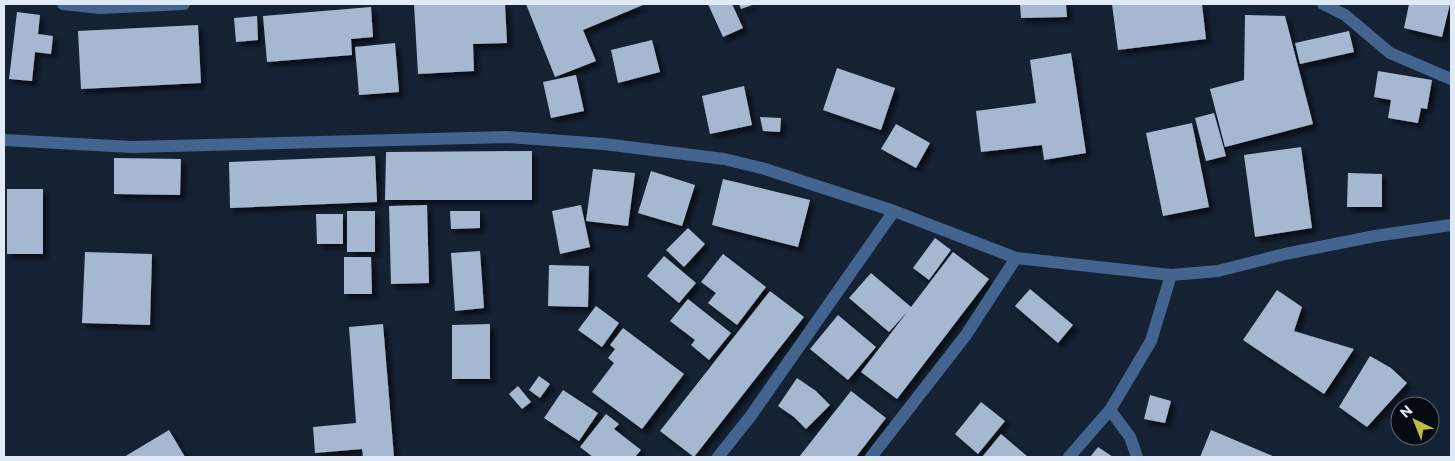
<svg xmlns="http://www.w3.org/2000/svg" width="1455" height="461" viewBox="0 0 1455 461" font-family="Commissioner,sans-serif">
  <defs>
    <filter id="shadow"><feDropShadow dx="4.5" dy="4.5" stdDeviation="2.5" flood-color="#0009"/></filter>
  </defs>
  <rect width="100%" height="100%" fill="#142234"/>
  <path fill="#a6b8d0" filter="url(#shadow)" d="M414,4H505L507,43L473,44L474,71L418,74Z
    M526,4H642L643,5L583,30L596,61L555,77Z
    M708,4H732L743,28L723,37Z
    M739,4H755L741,9Z
    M1020,4H1066L1067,17L1021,18Z
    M1112,4H1202L1206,39L1118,50Z
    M1409,4H1450L1442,37L1404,28Z
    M371,7L373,37L351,39L352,55L267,62L263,16Z
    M17,12L40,15L38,34L53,36L51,54L35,52L32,81L9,79Z
    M1245,15L1285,16L1313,124L1225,147L1210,89L1244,80Z
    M257,16L258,40L236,42L234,18Z
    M198,25L201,83L81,89L78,31Z
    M1349,31L1354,52L1300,64L1295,43Z
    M652,40L660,72L618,83L611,50Z
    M395,43L399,92L359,95L355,47Z
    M1071,53L1086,153L1044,160L1042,145L981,152L976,111L1036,103L1030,60Z
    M837,68L895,88L881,130L823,110Z
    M1378,71L1432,80L1427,109L1421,108L1418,123L1388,118L1391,100L1374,97Z
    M576,75L584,111L551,118L543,82Z
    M744,86L752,125L710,134L702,96Z
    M1214,113L1226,156L1206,161L1195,118Z
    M760,117L781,118L780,132L763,131Z
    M1192,123L1209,207L1163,216L1146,133Z
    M896,124L930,143L916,168L881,149Z
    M1301,147L1312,228L1255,237L1244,155Z
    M532,151V200H385L386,152Z
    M375,156L377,202L230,208L229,162Z
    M114,158L181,159L180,195L114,194Z
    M593,169L635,173L628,226L586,221Z
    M651,171L695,185L682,226L638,213Z
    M1348,173L1382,174V207H1347Z
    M723,179L810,200L798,247L712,225Z
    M7,189H43V254H7Z
    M427,205L429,283L391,284L389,206Z
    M581,205L590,247L560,254L552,211Z
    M347,211H375V252H347Z
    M450,211H480V228L451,229Z
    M316,214H343V244H317Z
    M688,228L705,244L684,267L666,250Z
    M935,238L951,250L929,280L913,268Z
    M480,251L484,308L455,311L451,253Z
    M85,252L152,254L150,325L82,323Z
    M953,252L989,279L897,399L861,372L908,311L889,332L849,298L871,273L911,307Z
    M723,254L766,287L737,325L708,303L716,293L701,282Z
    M664,256L696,283L679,303L647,276Z
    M344,257H371L372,294H344Z
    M549,265L589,266L588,307L548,306Z
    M1030,289L1073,325L1058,343L1015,306Z
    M1277,290L1302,307L1294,331L1354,349L1324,394L1243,340Z
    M770,291L804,317L694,457L660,431Z
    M688,299L731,333L709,360L691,345L695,340L670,321Z
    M596,306L619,323L602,347L578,330Z
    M838,315L876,347L848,380L810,349Z
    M383,324L394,457H363L362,449L315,453L313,427L356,423L349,327Z
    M490,324V379H452V325Z
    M623,328L684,374L642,429L592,392L614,363L608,358L615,349L610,345Z
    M1370,356L1391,368L1407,383L1367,427L1339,407Z
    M539,376L550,384L540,398L529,390Z
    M797,378L816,391L830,405L806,429L794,417L778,406Z
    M518,386L531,402L522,409L509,394Z
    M563,390L598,413L579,441L544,418Z
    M851,391L886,418L856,457H799Z
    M1150,395L1171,401L1165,423L1144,419Z
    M981,402L1005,421L978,454L955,434Z
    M606,414L619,424L614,429L641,450L635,457H593L580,447Z
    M169,430L185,457H124Z
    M1211,430L1275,457H1200Z
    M1001,434L1028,457H982Z
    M1098,447L1113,457H1090Z"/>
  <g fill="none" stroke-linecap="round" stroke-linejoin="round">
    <path stroke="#42648e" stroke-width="12" d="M63,4L100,8L184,4
      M1323,4L1345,15L1390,53L1451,79
      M4,140L132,147L507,137L604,144L724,159L765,169L894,211L1016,258L1171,275L1218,271L1285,254L1375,236L1451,225
      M1110,410L1130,437L1137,457
      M718,457L750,417L894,211
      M871,457L966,335L1016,258
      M1069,457L1110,410L1151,341L1171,275"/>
  </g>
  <rect width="1455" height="461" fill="none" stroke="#e1ebf7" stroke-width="10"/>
  <g transform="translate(1415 421) rotate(317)"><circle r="24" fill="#060b13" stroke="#5e656e"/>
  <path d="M0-4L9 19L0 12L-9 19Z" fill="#bbc044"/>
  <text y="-8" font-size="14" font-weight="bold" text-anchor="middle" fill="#e1ebf7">N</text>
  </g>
</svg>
